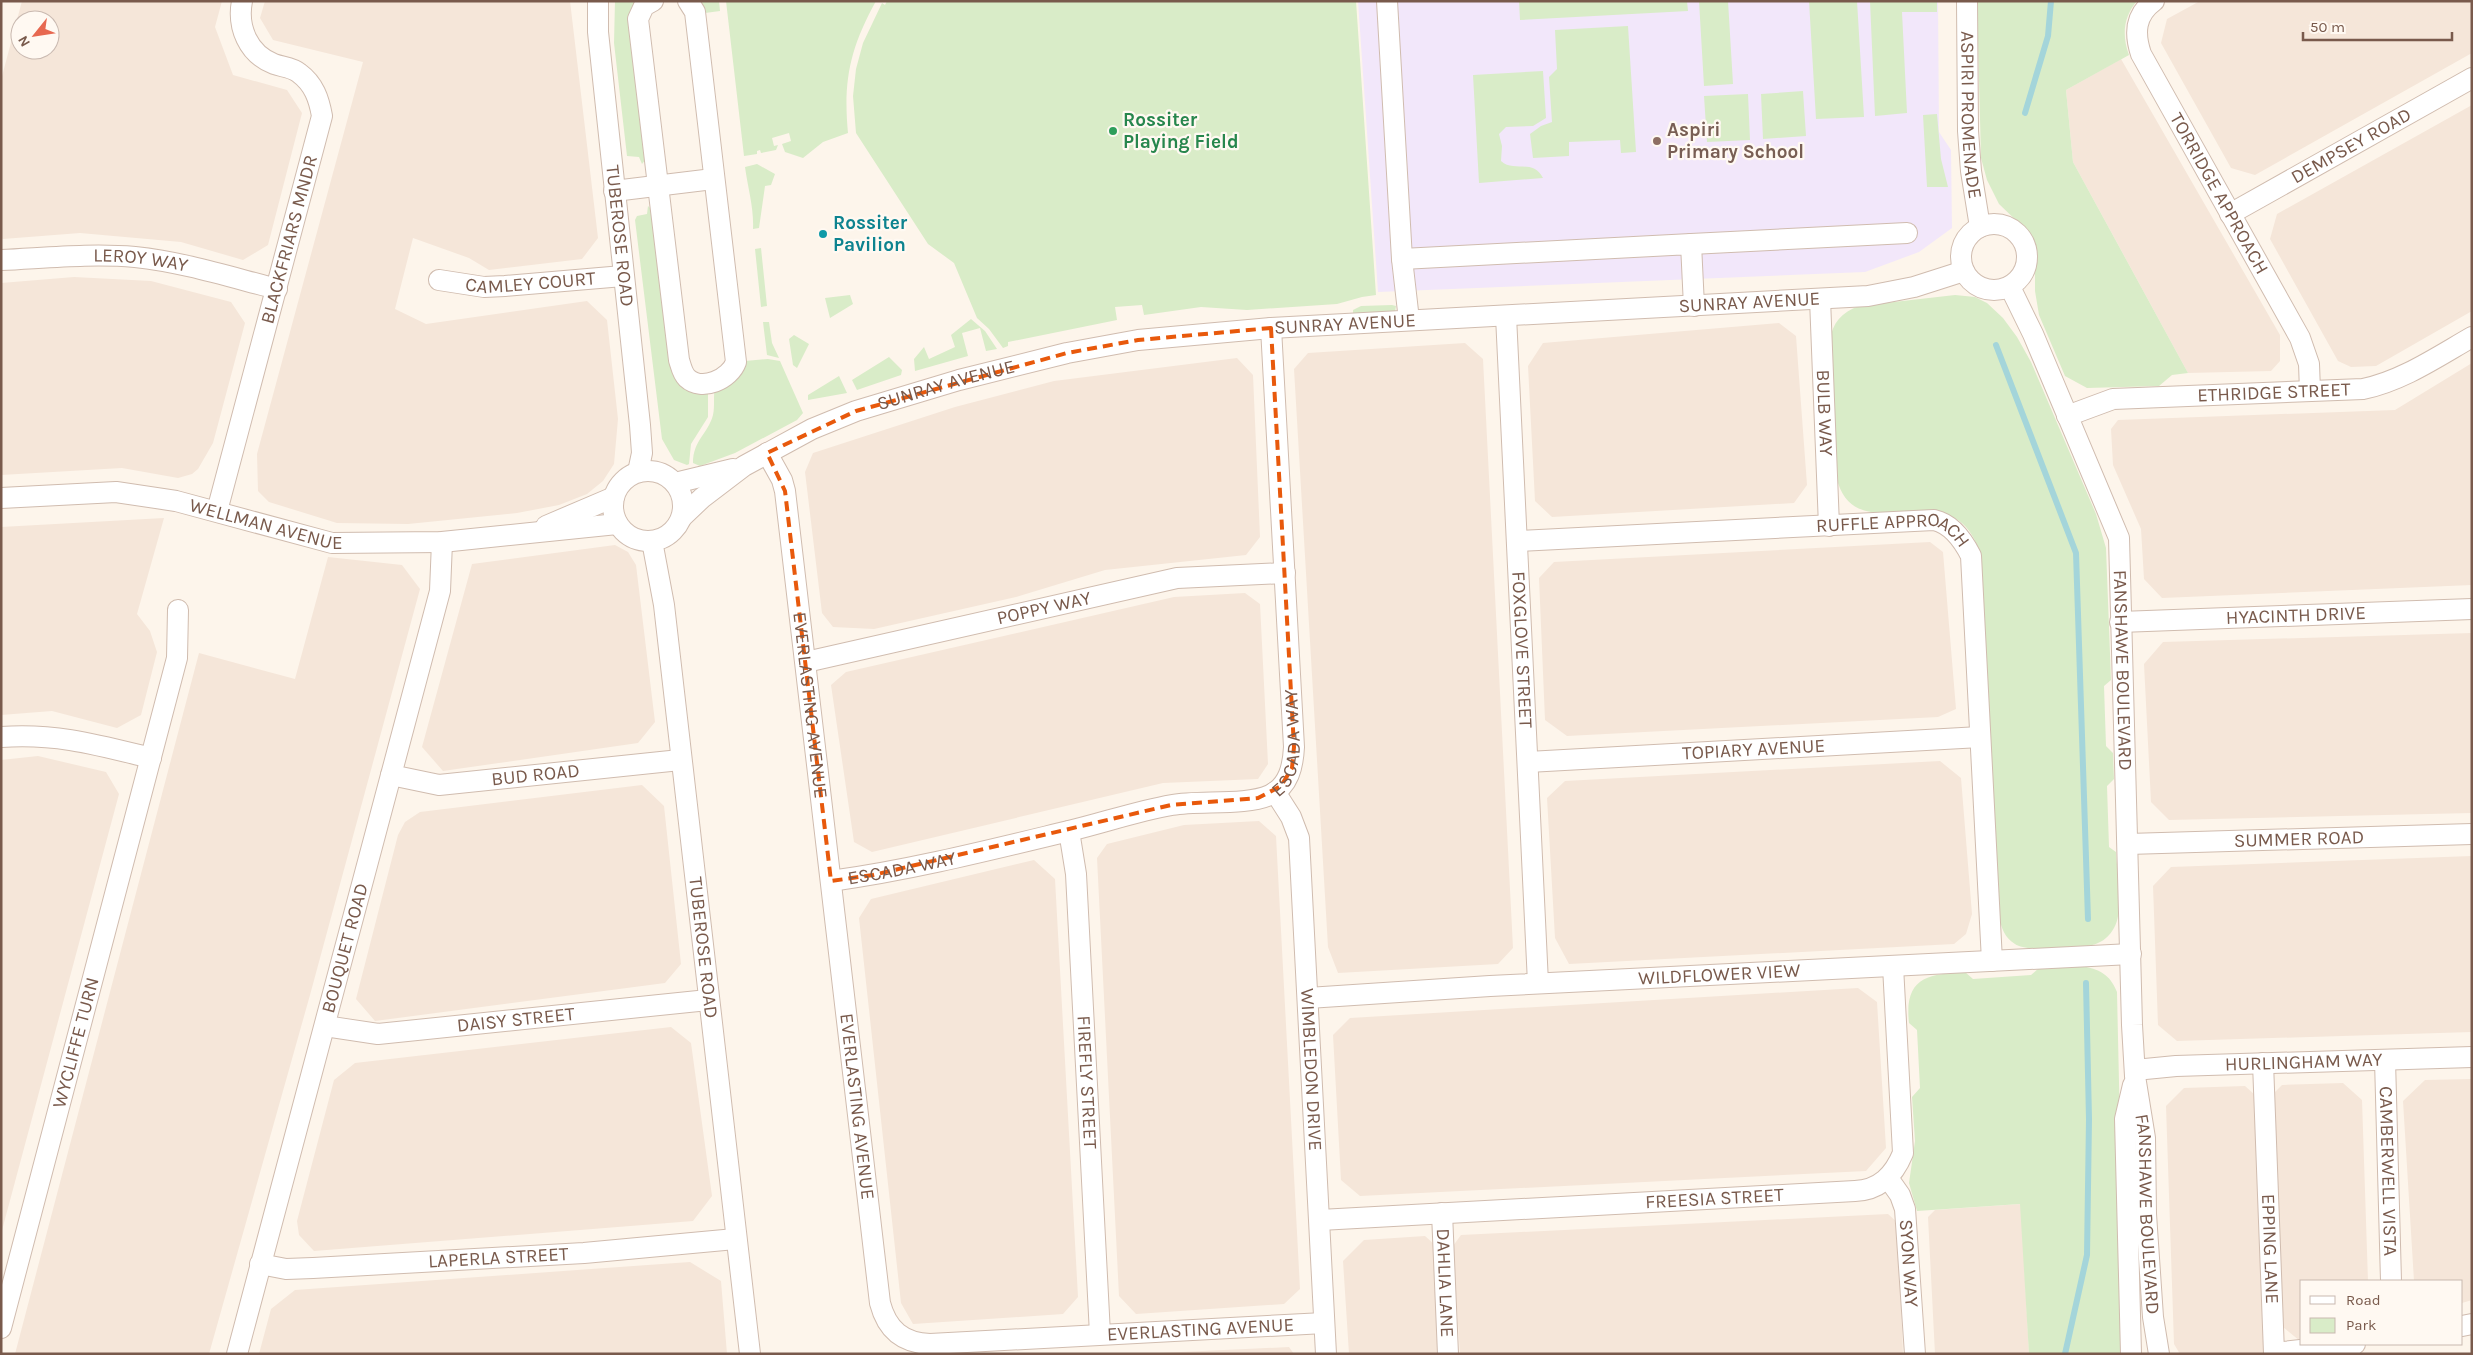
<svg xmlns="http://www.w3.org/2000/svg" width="2473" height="1355" viewBox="0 0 2473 1355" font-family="Karla,sans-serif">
  <rect width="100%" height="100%" fill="#fdf5eb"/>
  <path fill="#f5e6d9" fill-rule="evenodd" d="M22,1H222L215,27L233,75L287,90L302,113L268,245L243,260L181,242L80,233L3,239L1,238V80ZM20,20H50V50H20Z
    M265,1H570L598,238L582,259L489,270L469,258L413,238L395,309L426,324L587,301L607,320L618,419L614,464L603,481L587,494L559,505L517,513L408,524L337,523L269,502L258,491L257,454L363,62L273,40L260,18Z
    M2200,1H2472V53L2255,175L2231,168L2161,43L2167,19Z
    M2121,59L2280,335V361L2271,371L2188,373L2073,162L2066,90Z
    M2472,105V311L2376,366L2351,367L2338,361L2270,239L2277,214Z
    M74,277L151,281L231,302L245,323L213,443L198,469L192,474L178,478L122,468L1,475V283Z
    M1779,323L1796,336L1807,485L1794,503L1552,517L1535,501L1528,366L1543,343Z
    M1465,343L1483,359L1513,948L1498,964L1338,973L1328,947L1294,369L1308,353Z
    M1237,358L1253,375L1260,537L1246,555L1105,570L1016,597L874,629L833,627L822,613L805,472L813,453L955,407L1054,381Z
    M2472,363V585L2162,598L2144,579L2141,529L2113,465L2111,429L2118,420L2395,410Z
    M164,518L137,614L150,631L157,652L141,715L117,728L52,711L1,715V527Z
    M1930,542L1943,552L1956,709L1938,717L1567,736L1545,720L1539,578L1554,562Z
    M615,545L628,552L636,565L655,722L638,743L443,771L422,747L472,564Z
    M328,557L402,565L420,589L310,995L209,1354H15L199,653L295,679Z
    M1245,593L1260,604L1268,764L1258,779L1163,783L872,852L854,842L831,685L846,672L1174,597Z
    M2472,633V813L2169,820L2151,802L2144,664L2163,642Z
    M38,756L106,772L119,794L1,1234V760Z
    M1940,761L1961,778L1972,914L1966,934L1954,944L1569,964L1555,938L1547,798L1565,781Z
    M642,785L664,806L681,964L665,983L375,1021L356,999L398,835L405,822L420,812Z
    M1259,821L1276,836L1300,1289L1284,1304L1136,1314L1119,1296L1097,858L1107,844L1184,825Z
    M2472,856V1032L2177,1041L2158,1025L2153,886L2171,867Z
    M1034,860L1055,879L1078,1297L1063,1314L913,1324L901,1303L859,918L871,899Z
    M1858,988L1877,1002L1886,1148L1866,1171L1360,1196L1341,1180L1333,1035L1350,1018Z
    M671,1027L691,1043L712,1196L693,1221L314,1251L299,1235L297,1221L334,1080L355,1063Z
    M2472,1079V1300L2462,1303V1281H2414L2403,1101L2425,1080Z
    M2343,1083L2362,1100L2368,1281H2302V1340L2300,1341L2283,1327L2273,1094L2282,1085Z
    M2245,1086L2255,1095L2265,1354H2180L2174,1344L2166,1106L2184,1088Z
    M2021,1204L2029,1354H1935L1928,1217L1935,1210Z
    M1888,1214L1898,1223L1903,1354H1460L1453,1246L1461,1235Z
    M1425,1236L1435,1245L1440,1354H1349L1343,1261L1364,1240Z
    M690,1262L721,1281L727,1354H259L271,1309L295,1290Z
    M1289,1347L1294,1354H1138Z"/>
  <path fill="#f2e7fa" d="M1358,1H1938L1939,132L1951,150L1952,228L1919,252L1865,272L1378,292Z"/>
  <path fill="#d9ecc8" d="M615,1H639L646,159L642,164L639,157L627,156L614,43Z
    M699,1H719L720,11L705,13Z
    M726,1H876C850,48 843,81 848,133L823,142L803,158L785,152L782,144L791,141L789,133L772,138L774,146L778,145L776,150L761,153L760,150L757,151V154L744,156Z
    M887,1H1356L1376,295L1362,297L1337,304L1247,310L1201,307L1144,315L1142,305L1115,307L1117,320L1008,342V346L1003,348L989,329L977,318L954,263L928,244L856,133L853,96L856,69L863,43L882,3L885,5Z
    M1519,1H1687L1688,11L1520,20Z
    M1699,1H1728L1733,84L1704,86Z
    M1809,1H1857L1864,117L1816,119Z
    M1870,1H1937V12H1902L1907,113L1875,116Z
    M1977,1H2137C2123,17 2122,36 2129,55L2066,90L2073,162L2188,373L2172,375L2159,386L2087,388L2065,376L2039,315L2035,291V269L2032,243L2024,228L1999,204L1987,180L1981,158Z
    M1628,26L1636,152L1621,153L1620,140L1569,142V156L1533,158L1530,134L1541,126L1552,122L1549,77L1557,69L1555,30Z
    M1543,71L1546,118L1533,126L1506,127L1499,134L1502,146L1501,161C1514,173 1533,158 1543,178L1479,183L1473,75Z
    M1803,91L1806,136L1763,139L1761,94Z
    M1748,94L1750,140L1707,142L1704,96Z
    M1937,114L1941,159L1948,187H1927L1923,115Z
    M757,164L775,174L771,185L765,186L759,228L753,229C754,208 748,189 745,167Z
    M648,206L652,210L671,369L675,377L708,392V417L691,444L689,464L687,465L674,460L662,439L635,220L637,216L647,214Z
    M761,248L767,306L761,307L755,249Z
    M850,295L853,304L830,318L825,298Z
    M1955,295L1975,297L1987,303L2003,318L2017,337L2031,362L2096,514L2106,548L2111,680L2104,686L2106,746L2113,753L2114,779L2107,786L2109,847L2116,852C2117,872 2124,911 2114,928C2110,935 2105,940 2098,943C2083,950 2029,953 2015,944C2005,938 2001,928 1999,916L1979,551C1954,470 1860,551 1838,483L1830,341C1832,323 1842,312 1859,306Z
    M1392,305L1396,306L1395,312L1353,314V310L1361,306Z
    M971,319L985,331L997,349L986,351L980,328L962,333L968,356L915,371L914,359L924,347L929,359L955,347L951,335Z
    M763,322H769L772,343L779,358L767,355Z
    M794,335L809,344L797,368L793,365L789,339Z
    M889,357L902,370L901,375L857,390L852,380Z
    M768,359L780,361L803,413L797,420L735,453L700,466L693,463C693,440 708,434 713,415C715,406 713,396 715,387C732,383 740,379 745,361Z
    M839,376L847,393L808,400V395Z
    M2081,966C2099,969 2110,974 2117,992L2125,1354H2029L2020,1204L1917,1211L1909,1183L1915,1141L1912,1097L1920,1088L1917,1030L1909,1023C1904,978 1927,974 1965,972L1973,979L2031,975L2039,968Z"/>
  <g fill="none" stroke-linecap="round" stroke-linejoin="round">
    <path stroke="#a4d5da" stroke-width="6" d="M2025,113L2048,36L2051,1
      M1996,345L2076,553L2088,919
      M2065,1354L2087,1255L2089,1119L2086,983"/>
    <g stroke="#d0bcaf" stroke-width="22">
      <g id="minor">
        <path id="s1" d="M598,1V32L640,425L642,453L638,472"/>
        <path d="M653,1L644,6L638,19L679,360C681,366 682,373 687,378C702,392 730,379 736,362L695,12L688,1"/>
        <path d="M1387,1L1402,259L1409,320"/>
        <path id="s2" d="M1967,1L1968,131L1971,171L1980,227"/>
        <path id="s3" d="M2154,1C2135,15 2134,33 2141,54L2300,338L2309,364L2310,391"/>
        <path d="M614,191L713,179"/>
        <path id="s4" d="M2230,214L2472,78"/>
        <circle cx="1994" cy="257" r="33"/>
        <path d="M1691,244L1907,233"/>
        <path d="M1402,259L1691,244L1694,306"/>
        <path id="s5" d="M1,260C45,258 91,253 135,257C183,262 230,277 277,289"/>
        <path id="s6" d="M439,280L484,287L505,286L623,276"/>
        <path id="s7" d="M2010,287L2033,334L2119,538L2132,1025L2135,1076L2145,1138L2146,1214L2153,1317L2159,1354"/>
        <path id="s8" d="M1820,299L1829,526"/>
        <path id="s9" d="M1506,316L1538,983"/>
        <path id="s10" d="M2067,416L2113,399L2363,389C2402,381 2437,357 2472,337"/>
        <path id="s11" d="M767,453L782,480L785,491L880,1303C887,1330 903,1343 930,1344L1324,1323"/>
        <circle cx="648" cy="506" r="35"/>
        <path d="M675,483L733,469"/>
        <path id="s12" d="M1,498L116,492L176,501L332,543L442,542L617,524"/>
        <path id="s13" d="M217,511L322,116C319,99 314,84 299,73C292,67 282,67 274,64C248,54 237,27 242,1"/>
        <path id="s14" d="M682,517L702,498L744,466L812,429L856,411L959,380L1067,353L1138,340L1271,328L1868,296L1914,287L1964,271"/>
        <path d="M546,526L614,497"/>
        <path id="s15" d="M652,541L664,605L750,1354"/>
        <path id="s16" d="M1517,541L1934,520C1952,524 1963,540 1971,556L1992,961"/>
        <path id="s17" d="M2120,622L2472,609"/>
        <path id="s18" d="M806,662L1177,578L1285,573"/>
        <path d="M1,737C57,733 98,745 151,758"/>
        <path id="s19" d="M1528,762L1980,737"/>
        <path id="s20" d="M391,775L439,785L680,760"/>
        <path id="s21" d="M1275,792L1291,817L1299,838L1326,1354"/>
        <path id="s22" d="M1069,831L1076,874L1100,1334"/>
        <path id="s23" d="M2128,844L2472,834"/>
        <path id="s24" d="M831,881C911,870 990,850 1069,831C1103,823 1137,811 1172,805C1199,800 1246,806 1270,795C1289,786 1293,766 1294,747L1271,328"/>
        <path id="s25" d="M1308,998L1490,986L2131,954"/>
        <path id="s26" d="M325,1026L378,1034L708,1000"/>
        <path id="s27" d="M2385,1060L2391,1281"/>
        <path id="s28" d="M2263,1063L2274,1353L2355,1344"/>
        <path id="s29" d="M2135,1070L2176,1066L2472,1057"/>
        <path id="s30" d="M1888,1178L1900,1195L1905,1209L1915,1354"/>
        <path id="s31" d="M1442,1213L1448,1354"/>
        <path id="s32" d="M1320,1220L1855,1191C1880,1190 1894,1175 1903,1153L1893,966"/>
        <path id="s33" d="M260,1264L286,1269L313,1268L584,1253L735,1239"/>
        <path d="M2462,1326L2472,1324"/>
        <path id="s34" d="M1,1328L177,658L178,610"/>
        <path id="s35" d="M237,1354L440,591L442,542"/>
        <path d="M2131,1354L2125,1119L2133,1085"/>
      </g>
    </g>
    <use href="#minor" stroke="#fff" stroke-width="20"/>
  </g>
  <path fill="none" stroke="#e8590c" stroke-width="4" stroke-dasharray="10 6" stroke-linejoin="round" d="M1271,328L1294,747L1292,768L1281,786L1258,798L1171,805L873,875L831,881L785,491L767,453L856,411L1067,353L1138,340Z"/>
  <circle fill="#2e9e5b" stroke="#fff9f2" stroke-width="2" cx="1113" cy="131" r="5"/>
  <circle fill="#8d6e63" stroke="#fff9f2" stroke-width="2" cx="1657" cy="141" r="5"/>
  <circle fill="#0f9aa8" stroke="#fff9f2" stroke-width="2" cx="823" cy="234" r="5"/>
  <g text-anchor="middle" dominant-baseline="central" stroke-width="4.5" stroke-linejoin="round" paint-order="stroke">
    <g font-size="19" fill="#795a4c" stroke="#fff9f2">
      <text stroke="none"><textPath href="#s2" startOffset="114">ASPIRI PROMENADE</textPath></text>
      <text stroke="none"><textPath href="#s4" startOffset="139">DEMPSEY ROAD</textPath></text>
      <text stroke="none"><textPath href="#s3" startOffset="219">TORRIDGE APPROACH</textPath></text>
      <text stroke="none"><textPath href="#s1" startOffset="236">TUBEROSE ROAD</textPath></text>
      <text stroke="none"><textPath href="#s13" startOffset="281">BLACKFRIARS MNDR</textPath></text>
      <text stroke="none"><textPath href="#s5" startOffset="140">LEROY WAY</textPath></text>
      <text stroke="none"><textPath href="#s6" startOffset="92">CAMLEY COURT</textPath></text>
      <text stroke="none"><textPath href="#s14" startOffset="1109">SUNRAY AVENUE</textPath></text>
      <text stroke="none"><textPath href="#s14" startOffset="704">SUNRAY AVENUE</textPath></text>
      <text stroke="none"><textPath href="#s14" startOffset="299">SUNRAY AVENUE</textPath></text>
      <text stroke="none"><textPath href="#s10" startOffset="210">ETHRIDGE STREET</textPath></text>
      <text stroke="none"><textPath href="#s8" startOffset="114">BULB WAY</textPath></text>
      <text stroke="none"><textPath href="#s12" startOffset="269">WELLMAN AVENUE</textPath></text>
      <text stroke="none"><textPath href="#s16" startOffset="379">RUFFLE APPROACH</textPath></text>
      <text stroke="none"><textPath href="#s18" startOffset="244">POPPY WAY</textPath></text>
      <text stroke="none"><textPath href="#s17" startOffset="176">HYACINTH DRIVE</textPath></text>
      <text stroke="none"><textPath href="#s9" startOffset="334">FOXGLOVE STREET</textPath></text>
      <text stroke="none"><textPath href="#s7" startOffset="406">FANSHAWE BOULEVARD</textPath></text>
      <text stroke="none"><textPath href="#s11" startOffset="258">EVERLASTING AVENUE</textPath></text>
      <text stroke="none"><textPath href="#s24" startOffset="508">ESCADA WAY</textPath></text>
      <text stroke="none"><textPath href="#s19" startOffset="226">TOPIARY AVENUE</textPath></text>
      <text stroke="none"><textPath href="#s20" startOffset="146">BUD ROAD</textPath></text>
      <text stroke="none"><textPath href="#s23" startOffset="171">SUMMER ROAD</textPath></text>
      <text stroke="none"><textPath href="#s24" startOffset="72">ESCADA WAY</textPath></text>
      <text stroke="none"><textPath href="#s15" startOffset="410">TUBEROSE ROAD</textPath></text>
      <text stroke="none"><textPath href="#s35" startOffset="420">BOUQUET ROAD</textPath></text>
      <text stroke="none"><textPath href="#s25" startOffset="412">WILDFLOWER VIEW</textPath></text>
      <text stroke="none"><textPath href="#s26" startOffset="192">DAISY STREET</textPath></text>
      <text stroke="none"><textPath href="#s34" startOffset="295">WYCLIFFE TURN</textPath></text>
      <text stroke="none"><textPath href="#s29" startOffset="169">HURLINGHAM WAY</textPath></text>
      <text stroke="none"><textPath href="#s21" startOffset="284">WIMBLEDON DRIVE</textPath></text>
      <text stroke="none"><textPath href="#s22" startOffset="252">FIREFLY STREET</textPath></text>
      <text stroke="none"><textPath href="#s11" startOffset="662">EVERLASTING AVENUE</textPath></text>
      <text stroke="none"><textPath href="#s27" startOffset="111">CAMBERWELL VISTA</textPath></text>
      <text stroke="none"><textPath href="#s32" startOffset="395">FREESIA STREET</textPath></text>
      <text stroke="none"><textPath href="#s7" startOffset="951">FANSHAWE BOULEVARD</textPath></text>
      <text stroke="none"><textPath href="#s28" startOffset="186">EPPING LANE</textPath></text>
      <text stroke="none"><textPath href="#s33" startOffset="239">LAPERLA STREET</textPath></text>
      <text stroke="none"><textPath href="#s30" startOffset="90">SYON WAY</textPath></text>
      <text stroke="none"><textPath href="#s31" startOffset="70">DAHLIA LANE</textPath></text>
      <text stroke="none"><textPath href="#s11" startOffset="1201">EVERLASTING AVENUE</textPath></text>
    </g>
    <g font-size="19" font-weight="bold" fill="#27864d" stroke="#fff9f2" text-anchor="start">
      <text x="1123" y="120">Rossiter<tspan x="1123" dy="22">Playing Field</tspan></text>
    </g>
    <g font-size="19" font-weight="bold" fill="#785e54" stroke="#fff9f2" text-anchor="start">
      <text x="1667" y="130">Aspiri<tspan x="1667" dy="22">Primary School</tspan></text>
    </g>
    <g font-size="19" font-weight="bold" fill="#0d838f" stroke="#fff9f2" text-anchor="start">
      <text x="833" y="223">Rossiter<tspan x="833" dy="22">Pavilion</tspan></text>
    </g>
  </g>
  <rect width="2473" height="1355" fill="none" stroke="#795a4c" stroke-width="5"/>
  <rect x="2300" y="1280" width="162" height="65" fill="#fff9f2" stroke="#c9b9b0"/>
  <rect x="2310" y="1296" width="25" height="8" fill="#ffffff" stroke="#c9b9b0"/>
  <text x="2346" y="1305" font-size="15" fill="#795a4c">Road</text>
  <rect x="2310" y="1318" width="25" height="15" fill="#d9ecc8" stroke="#c9b9b0"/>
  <text x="2346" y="1330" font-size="15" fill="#795a4c">Park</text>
  <g transform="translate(35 35) rotate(240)"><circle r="24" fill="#fff9f2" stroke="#c9b9b0"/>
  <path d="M0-4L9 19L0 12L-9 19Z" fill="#e76850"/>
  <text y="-8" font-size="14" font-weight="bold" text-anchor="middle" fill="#795a4c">N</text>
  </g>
  <path d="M2303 32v8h149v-8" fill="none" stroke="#795a4c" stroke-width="2.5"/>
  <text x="2310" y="32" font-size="15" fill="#795a4c" stroke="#fff9f2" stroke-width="4" paint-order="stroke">50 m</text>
</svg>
